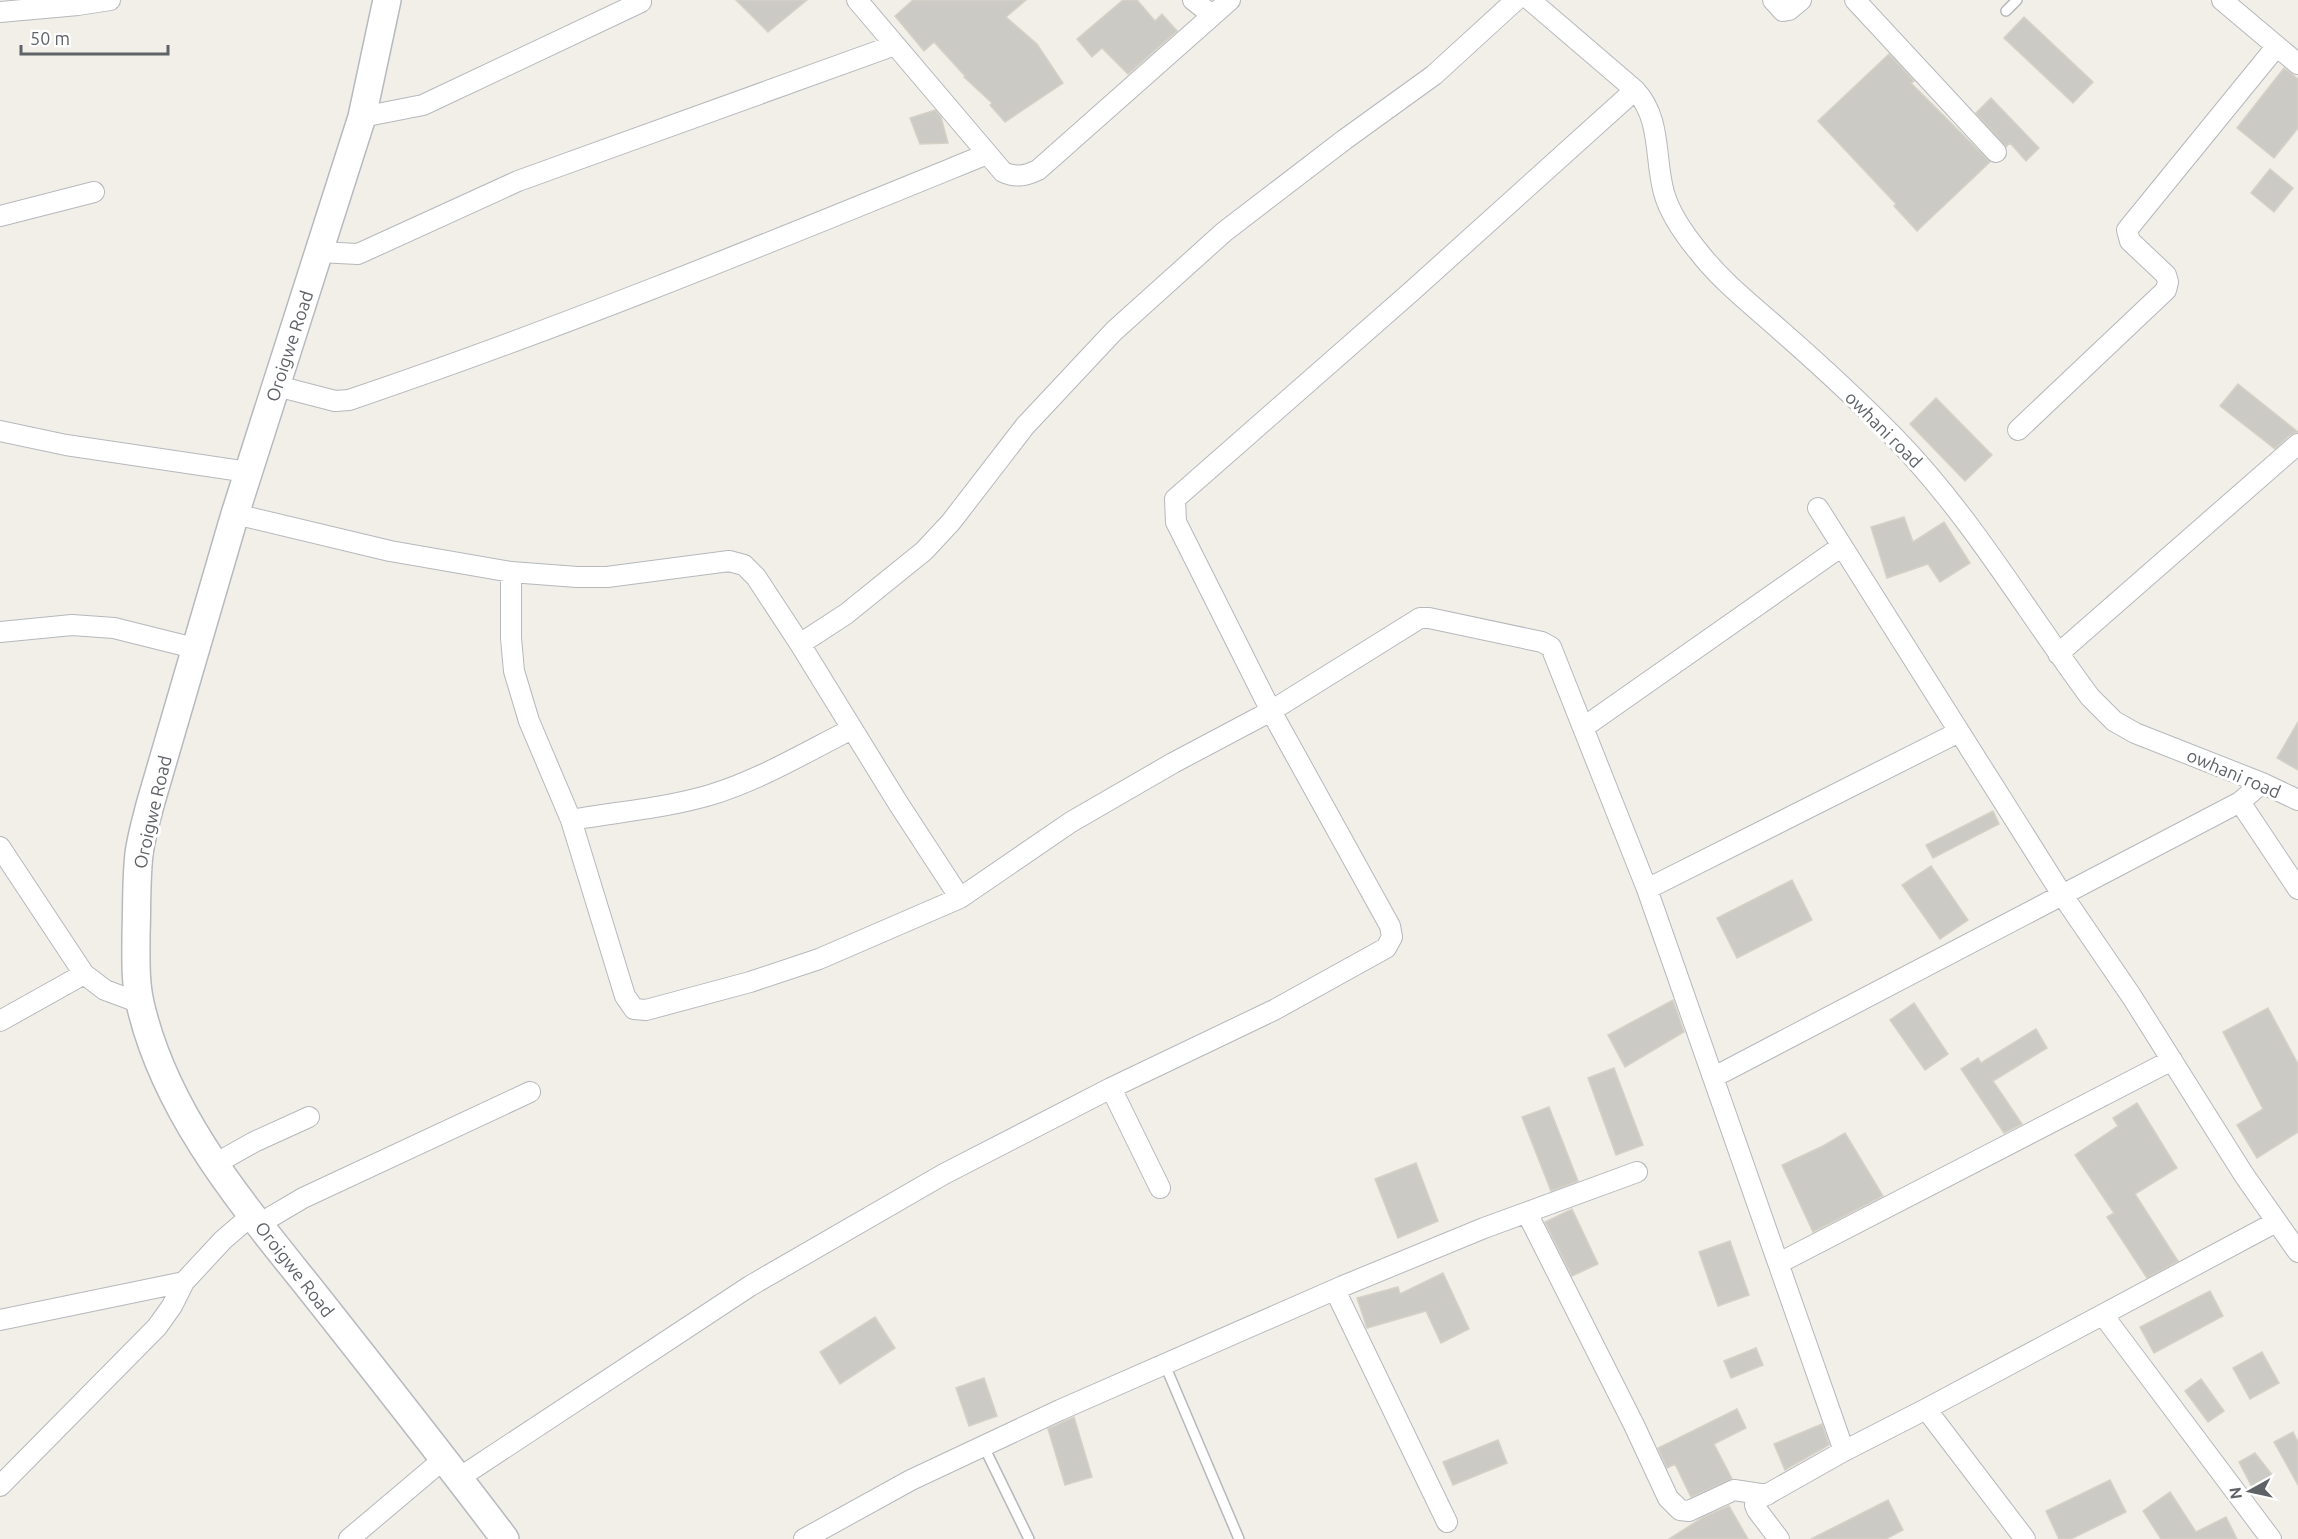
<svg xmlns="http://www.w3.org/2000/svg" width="2298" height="1539" viewBox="0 0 2298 1539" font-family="Ubuntu,sans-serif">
  <rect width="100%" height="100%" fill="#f1efe8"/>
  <path fill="#cccac5" stroke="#d6d1c6" stroke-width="1.5" d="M736,0H807L768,32Z
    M913,0H1026L1006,17L1037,44L1063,83L1005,122L990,105L992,103L964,77L965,76L934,42L924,51L895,16Z
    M1123,0H1137L1155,21L1162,14L1177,31L1128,74L1102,48L1092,57L1077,39Z
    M2024,17L2093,82L2073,103L2004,38Z
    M1889,54L1914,81L1911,83L1990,162L1917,231L1894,206L1896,204L1818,121Z
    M2284,68L2298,79V128L2274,158L2237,128Z
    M1991,98L2039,148L2026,161L2010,143L2006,147L1976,113Z
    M935,110L941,117L948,143L920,144L910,118Z
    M2270,169L2293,188L2274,212L2251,193Z
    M2238,384L2298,432L2290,435L2275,449L2220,406Z
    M1936,398L1992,455L1965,481L1910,424Z
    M1904,517L1913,542L1944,522L1970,563L1940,582L1928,564L1887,578L1871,527Z
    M2298,722V770L2277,758Z
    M1993,811L1999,824L1933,858L1926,845Z
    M1931,866L1968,920L1940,939L1902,885Z
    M1792,880L1812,920L1737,958L1717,918Z
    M1673,1000L1684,1032L1625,1067L1608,1035Z
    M1914,1003L1948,1054L1925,1070L1890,1020Z
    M2268,1008L2298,1064V1132L2257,1158L2237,1125L2263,1109L2223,1032Z
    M2036,1029L2047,1048L1993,1081L2022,1124L2004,1133L1961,1069L1978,1058L1981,1063Z
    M1614,1068L1643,1145L1616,1155L1588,1078Z
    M2137,1103L2177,1168L2135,1194L2178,1261L2147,1278L2107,1217L2114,1213L2075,1155L2118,1126L2113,1118Z
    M1549,1107L1578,1181L1551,1191L1522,1117Z
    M1845,1133L1883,1196L1813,1232L1782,1165L1823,1146Z
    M1416,1163L1438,1221L1398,1238L1375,1179Z
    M1572,1209L1598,1264L1572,1276L1545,1222Z
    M1730,1241L1749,1295L1718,1306L1699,1252Z
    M1443,1273L1469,1329L1441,1343L1426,1311L1367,1328L1357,1298L1398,1287L1400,1294Z
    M2210,1291L2223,1316L2154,1353L2140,1327Z
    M875,1317L895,1348L840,1384L820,1352Z
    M1756,1348L1763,1365L1731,1378L1724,1361Z
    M2262,1352L2279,1383L2250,1399L2233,1368Z
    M984,1378L997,1416L969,1426L956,1388Z
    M2201,1379L2224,1411L2208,1422L2185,1391Z
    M1737,1409L1746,1428L1714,1444L1732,1479L1691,1497L1675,1464L1667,1468L1658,1448Z
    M1074,1417L1092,1477L1065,1485L1048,1429Z
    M1822,1424L1829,1445L1785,1470L1774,1444Z
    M2293,1432L2298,1442V1485L2274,1442Z
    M1498,1440L1507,1463L1453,1485L1443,1462Z
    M2255,1453L2273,1476L2252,1487L2239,1462Z
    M2110,1480L2126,1512L2071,1539H2059L2046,1511Z
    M2170,1492L2196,1532L2226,1517L2237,1539H2161L2143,1511Z
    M1888,1500L1903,1530L1886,1539H1811Z
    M1729,1506L1748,1539H1669L1702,1518Z"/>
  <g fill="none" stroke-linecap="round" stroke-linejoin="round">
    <g stroke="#b5b8bc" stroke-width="12">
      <path id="lane" d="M2006,11L2017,0
        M1165,1365L1239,1539
        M983,1445L1029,1539"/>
    </g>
    <g stroke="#b5b8bc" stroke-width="22">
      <path id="street" d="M857,0L1003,172C1016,178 1025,176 1038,170L1230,0
        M1193,0L1212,15
        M1530,0L1635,90C1662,119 1654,157 1664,193C1670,214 1684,234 1698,251C1721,281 1752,305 1780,330C1820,365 1859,401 1896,439C1971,516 2026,611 2090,697L2114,721L2135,733L2262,783L2298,800
        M1773,0L1783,11L1789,10L1801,0
        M1855,0L1996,152
        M2222,0L2298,64
        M0,12L78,5L110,0
        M362,117L423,105L641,2
        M0,216L94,192
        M319,252L358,254L518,181L895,45
        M277,386L335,401L349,400C565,327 776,240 987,154
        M2018,430L2166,290L2168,282L2166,275L2130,241L2127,230L2276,47
        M0,431L66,445L248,472
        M1818,508L2063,896L2132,997L2244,1175L2298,1252
        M235,514L390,551L511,572L577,577H607L729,561L744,565L756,577L800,644L898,803L960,898
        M511,572V638L514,671L529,721L571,820L625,996L634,1009L646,1010L750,982L819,959L960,898L1071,822L1173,763L1271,711L1420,618H1429L1542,642L1551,647L1647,889L1844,1451
        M0,632L72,625L114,628L194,648
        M800,644L846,614L924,551L951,522L1025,426L1114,331L1224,232L1344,140L1434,75L1516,0
        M2058,654L2298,444
        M1584,727L1842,546
        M2240,802L2298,889
        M571,820C617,812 666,808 710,795C760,780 806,752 852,729
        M0,847L84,974L105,990L140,1003
        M1647,889L1959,732
        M0,1021L84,974
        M1714,1077L2240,802L2262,783
        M1111,1088L1160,1188
        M215,1164L254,1142L309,1117
        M1527,1213L1634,1425L1668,1498L1680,1510L1689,1511L1734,1490L1767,1495
        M259,1224L303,1198L530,1092
        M1779,1263L2172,1060
        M1335,1290L1447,1522
        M2103,1315L2271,1539
        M0,1320L184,1282
        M1926,1409L2025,1539
        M459,1478L750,1286L944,1174L1111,1088L1274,1010L1386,948L1392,937L1390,926L1271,711L1176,522L1175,499L1412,291L1635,90
        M0,1486L157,1327L172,1306L184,1282L223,1240L252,1215
        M349,1539L445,1458
        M804,1539L911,1480L1060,1410L1343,1286L1484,1228L1637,1172
        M1779,1539L1757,1510L1755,1505L1757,1500L1844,1451L1926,1409L2276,1222"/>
    </g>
    <g stroke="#b6babf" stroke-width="30">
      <path id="secondary" d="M387,0L362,117L235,514L150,805C146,821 141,838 139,854C136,881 137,908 136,935C136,958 135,981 140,1003C167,1122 254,1217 327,1310C387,1386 447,1462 505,1539"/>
    </g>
    <use href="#lane" stroke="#fff" stroke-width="9"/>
    <use href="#street" stroke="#fff" stroke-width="20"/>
    <use href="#secondary" stroke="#fff" stroke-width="27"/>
  </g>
  <g text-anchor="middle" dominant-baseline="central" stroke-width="6" stroke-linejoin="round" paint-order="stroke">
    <g font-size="18" fill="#5f6368" stroke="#fff">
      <text transform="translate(289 346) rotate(-72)">Oroigwe Road</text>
      <text transform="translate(1884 429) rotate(45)">owhani road</text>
      <text transform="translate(2234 773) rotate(23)">owhani road</text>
      <text transform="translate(152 812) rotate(-77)">Oroigwe Road</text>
      <text transform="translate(295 1269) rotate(52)">Oroigwe Road</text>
    </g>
  </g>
  <g transform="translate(2250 1491) rotate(262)" stroke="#ffffff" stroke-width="4.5" paint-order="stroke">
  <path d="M0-4.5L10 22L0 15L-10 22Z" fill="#5f6368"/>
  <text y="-9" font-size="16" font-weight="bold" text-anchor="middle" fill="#5f6368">N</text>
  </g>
  <path d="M21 45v9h147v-9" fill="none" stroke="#5f6368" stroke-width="3"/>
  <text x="30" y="45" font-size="18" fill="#5f6368" stroke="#ffffff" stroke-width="4.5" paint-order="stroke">50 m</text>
</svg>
